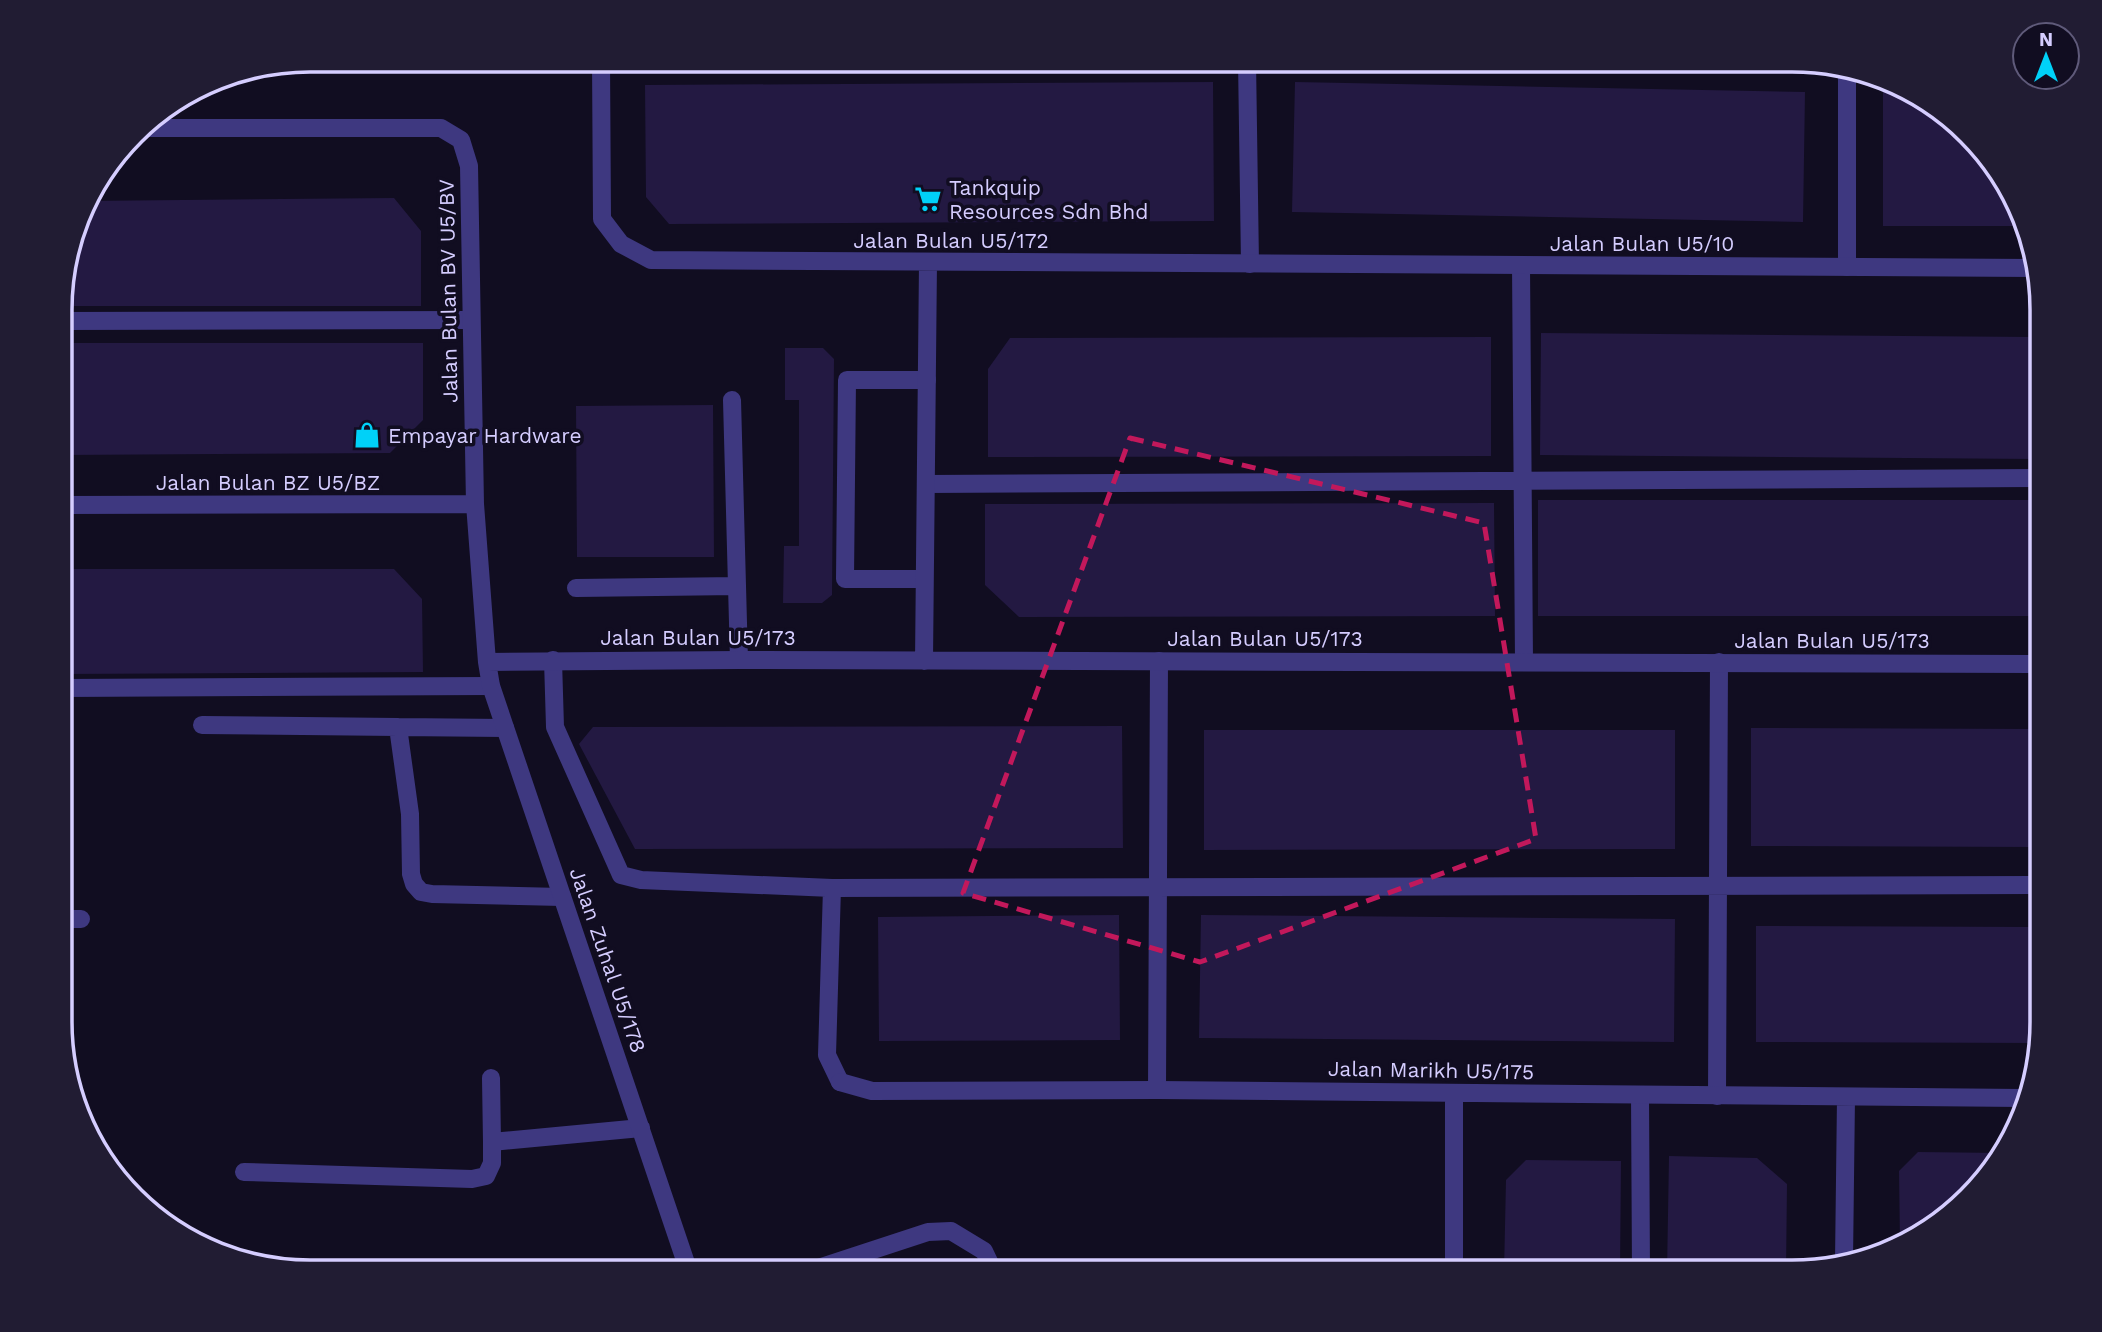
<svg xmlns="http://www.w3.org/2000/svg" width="2102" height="1332" viewBox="0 0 2102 1332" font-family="'Work Sans',sans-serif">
  <rect width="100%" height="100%" fill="#110d21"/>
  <path fill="#231942" d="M1883,81H1890L1931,101L2009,184L2022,226H1883Z
    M1213,82L1214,221L669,224L646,197L645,85Z
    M1295,82L1805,92L1803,222L1292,212Z
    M394,198L421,231V306H62V277L85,201Z
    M1541,333L2042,337V459L1540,455Z
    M1491,337V456L988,457V369L1010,338Z
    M62,343H423V420L390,453L62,455Z
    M785,348H823L834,359L832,595L822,603H783L784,546H799V400H785Z
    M713,405L714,557H577L576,406Z
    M1538,500H2042V616H1538Z
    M1494,503L1495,616L1019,617L985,585V504Z
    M62,569H394L422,599L423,672L62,674Z
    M1122,726L1123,848L635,849L579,744L593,727Z
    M1751,728L2042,729V847L1751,846Z
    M1204,730H1675V849L1204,850Z
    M1119,915L1120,1040L879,1041L878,917Z
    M1201,915L1675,919L1674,1042L1199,1038Z
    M1756,926L2042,927L2040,1043L1756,1042Z
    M1918,1152L2003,1153L2001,1161L1917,1239L1900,1244L1899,1171Z
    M1669,1156L1757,1158L1787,1184L1786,1272H1667Z
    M1526,1160L1621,1161L1620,1272H1504L1506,1180Z"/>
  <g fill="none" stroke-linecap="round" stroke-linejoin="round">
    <path stroke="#3e3880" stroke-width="18" d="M1247,60L1250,264
      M1847,68V267
      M1521,265L1524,662
      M62,321L471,320
      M732,400L739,660
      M926,484L2042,478
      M924,579H845L847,380H927
      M576,588L737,586
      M553,660L555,727L621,875L641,880L832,888L2042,885
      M62,688L491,686
      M202,725L398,727L410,814L411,874L414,884L421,892L432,894L562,897
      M398,727L505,728
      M832,888L827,1055L840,1082
      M62,919H81
      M491,1078L492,1142
      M1157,1090L1159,661
      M1640,1095L1641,1272
      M1717,1096L1719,662
      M244,1172L472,1179L486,1176L492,1163V1142L641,1128
      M806,1272L928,1232L951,1231L984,1251L994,1272"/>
    <path stroke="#3e3880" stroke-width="18" d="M601,60L602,219L621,244L651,260L2034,268
      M139,128H441L461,140L469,166L475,504L487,662L491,686L689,1272
      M62,505L475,504
      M924,661L928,262
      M487,662L739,660L2042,664
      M840,1082L872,1091L1157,1090L2022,1098
      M1844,1261L1846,1097
      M1454,1272V1093"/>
  </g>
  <path fill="none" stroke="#c2185b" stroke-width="5" stroke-dasharray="14 9" stroke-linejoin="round" d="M1130,438L1484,523L1536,839L1200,962L963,893Z"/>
  <defs>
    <g id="supermarket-bare" transform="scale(2.1)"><path d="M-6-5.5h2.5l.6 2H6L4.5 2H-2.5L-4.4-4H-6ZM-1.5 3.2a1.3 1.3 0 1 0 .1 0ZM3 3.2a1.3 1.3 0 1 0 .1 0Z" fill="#00d1f8" stroke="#110d21" stroke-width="2.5" paint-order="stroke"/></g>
    <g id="shop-bare" transform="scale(2.1)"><path d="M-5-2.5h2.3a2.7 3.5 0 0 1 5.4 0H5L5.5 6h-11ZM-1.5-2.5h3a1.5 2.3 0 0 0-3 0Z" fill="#00d1f8" stroke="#110d21" stroke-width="2.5" paint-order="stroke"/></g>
  </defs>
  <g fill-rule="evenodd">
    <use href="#supermarket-bare" x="928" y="199"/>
    <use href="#shop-bare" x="367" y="435"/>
  </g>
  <g text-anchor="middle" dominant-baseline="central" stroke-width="7" stroke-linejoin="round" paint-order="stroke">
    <g font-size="21" fill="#d5cdff" stroke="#110d21" text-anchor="start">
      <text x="949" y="187">Tankquip<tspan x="949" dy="24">Resources Sdn Bhd</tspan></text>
      <text x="388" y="435">Empayar Hardware</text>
    </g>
    <g font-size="21" fill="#d5cdff" stroke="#110d21">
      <text x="951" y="240">Jalan Bulan U5/172</text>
      <text x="1642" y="243">Jalan Bulan U5/10</text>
      <text transform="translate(448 291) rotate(-91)">Jalan Bulan BV U5/BV</text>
      <text x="268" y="482">Jalan Bulan BZ U5/BZ</text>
      <text x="698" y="637">Jalan Bulan U5/173</text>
      <text x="1265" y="638">Jalan Bulan U5/173</text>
      <text x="1832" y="640">Jalan Bulan U5/173</text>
      <text transform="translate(608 960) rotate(71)">Jalan Zuhal U5/178</text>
      <text transform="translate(1431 1070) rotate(1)">Jalan Marikh U5/175</text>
    </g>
  </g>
  <path d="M0 0H2102V1332H0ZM310 72H1792A238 238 0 0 1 2030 310V1022A238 238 0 0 1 1792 1260H310A238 238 0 0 1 72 1022V310A238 238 0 0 1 310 72Z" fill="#211c33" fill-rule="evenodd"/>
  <path fill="none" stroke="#d5cdff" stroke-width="3.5" d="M310 72H1792A238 238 0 0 1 2030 310V1022A238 238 0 0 1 1792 1260H310A238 238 0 0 1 72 1022V310A238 238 0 0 1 310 72Z"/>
  <g transform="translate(2046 56)"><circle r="33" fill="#110d21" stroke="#5f5a7a" stroke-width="2"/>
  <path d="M0-5L12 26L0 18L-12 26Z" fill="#00d1f8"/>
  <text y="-10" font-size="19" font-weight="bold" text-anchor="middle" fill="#d5cdff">N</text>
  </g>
</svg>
